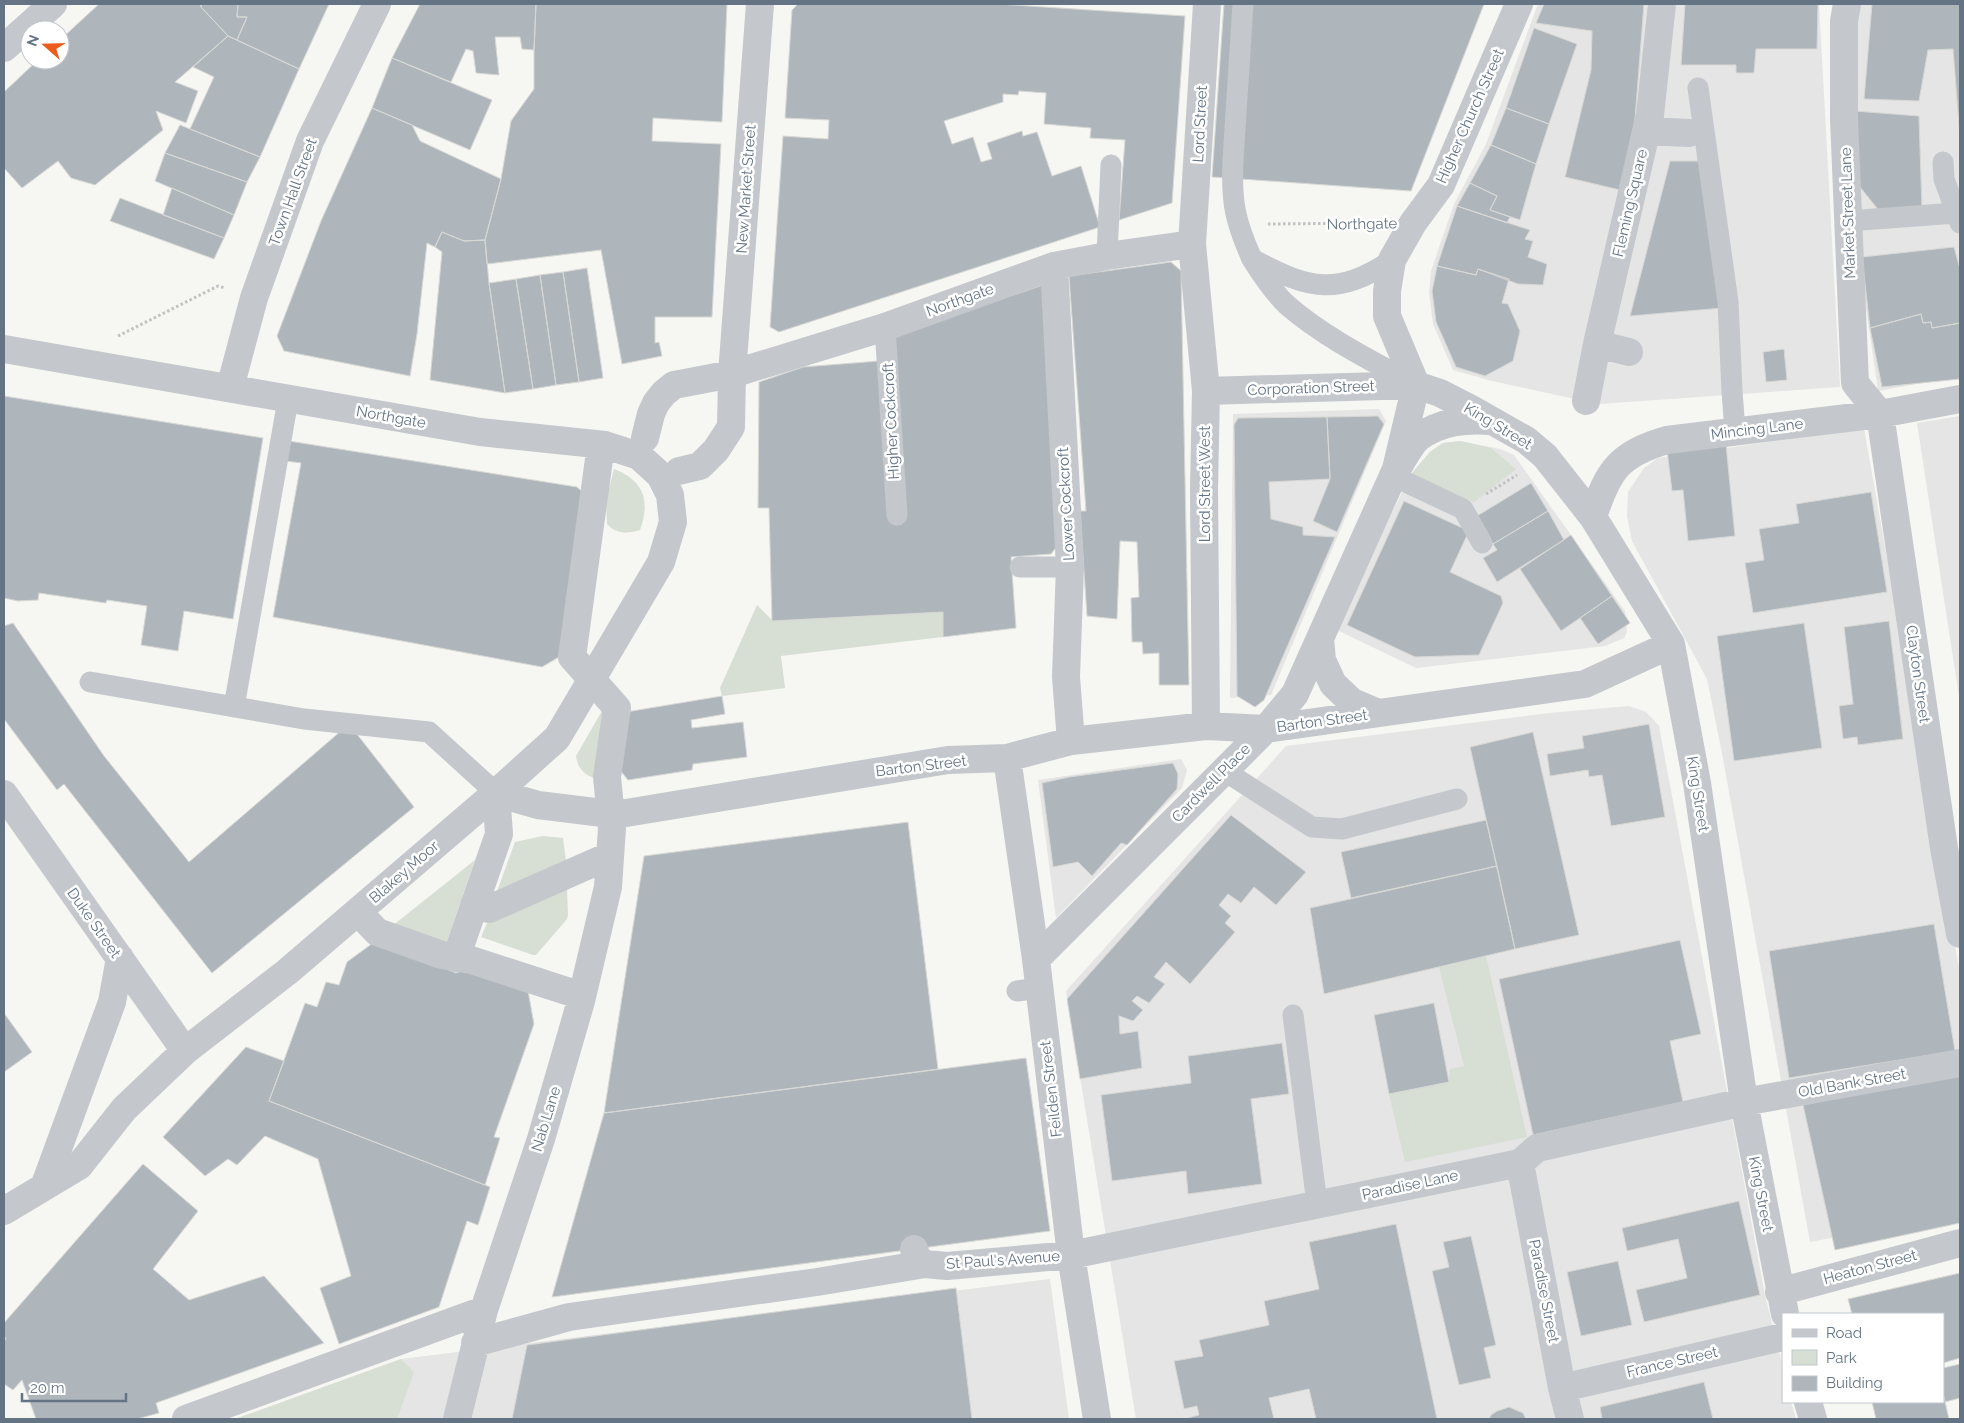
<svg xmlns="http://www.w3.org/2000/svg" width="1964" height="1423" viewBox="0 0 1964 1423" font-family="Raleway,sans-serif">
  <rect width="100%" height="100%" fill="#f6f6f3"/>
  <path fill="#e4e5e4" d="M1538,4H1819L1840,387L1599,404L1492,381L1453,370L1433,324L1429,293L1431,271L1454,204L1486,144Z
    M1857,4H1960V376L1878,391L1859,258Z
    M1379,409L1386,421L1271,695L1230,698L1233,414Z
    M1960,416V703L1917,423Z
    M1864,428L1960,974V1214L1810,1242L1722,753L1707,679L1632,541L1627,516L1628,492L1644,468L1658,458Z
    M1460,441L1500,449L1514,455L1625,611L1627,632L1624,638L1605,646L1416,668L1335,629L1411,474L1430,452L1443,443Z
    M1629,706L1646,712L1659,726L1765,1295L1783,1367V1402H1791L1796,1419H1136L1066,991L1286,746L1549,713Z
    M1181,759L1187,770L1182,788L1056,918L1038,780Z
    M1050,1279L1069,1419H235L401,1359Z"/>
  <path fill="#d7ded3" d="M1460,441L1491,448L1516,469L1474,502L1411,474L1430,452L1443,443Z
    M614,469C643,480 651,500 640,530C628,534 616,534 607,524L606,500Z
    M757,605L773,621L943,612V637L781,656L785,688L722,696L720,688Z
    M606,704L594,778C583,774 578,768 576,756Z
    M543,836L563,838L566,861L496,894L515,842Z
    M475,860L447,941L444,943L392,926Z
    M563,889H567L568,915L567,919L536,955H533L481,937L487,923Z
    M1486,956L1527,1137L1405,1162L1389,1094L1449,1082L1450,1069L1464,1066L1439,967Z
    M401,1359L414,1372L397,1419H235Z"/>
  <path fill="#afb6bb" stroke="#d8d8d5" d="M99,4H201V7L228,36L175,82L198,91L186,123L156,111L163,130L95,185L71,178L58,161L22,188L4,168V92L38,60H60V40Z
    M201,4H238L237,17H247L237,40L228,36L201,7Z
    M238,4H329L299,69L237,40L247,17H237Z
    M420,4H536L534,50L522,49L520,37H495L499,75L476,73L473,51L466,49L451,82L392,58Z
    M536,4H727L722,122L653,118L652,141L721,144L712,317H655V343L659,342L662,356L622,364L601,250L487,264L485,240L501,179L511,121L534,89V50Z
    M798,4H997L1185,16L1172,203L1119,220L1125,140L1090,138L1091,128L1044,124L1046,93L1019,91L1018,95L1003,94V102L944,121L952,144L973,137L981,162L992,159L987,143L1022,131L1023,136L1037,132L1052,176L1081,166L1100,227L779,332L770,327L783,136L828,139L829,120L785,118L792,10Z
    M1224,4H1484L1411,191L1212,177Z
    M1544,4H1644L1635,119L1620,190L1565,177L1591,70L1592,31L1536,23Z
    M1685,4H1818L1817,49H1756L1754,73H1736V65H1681Z
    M1872,4H1960V137L1953,49L1928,50L1919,101L1864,99Z
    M1534,28L1577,44L1549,124L1506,108Z
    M228,36L299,69L260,157L190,129L214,77L193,67Z
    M392,58L492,100L470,150L372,108Z
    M372,108L412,125L420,141L501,179L485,240L464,241L442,232L435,247L427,243L417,334L410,376L284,351L277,336L321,221Z
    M1506,108L1549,124L1536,164L1491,145Z
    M1855,111L1919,116L1922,210L1880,212L1860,187Z
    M180,125L260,157L247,182L165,153Z
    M1491,145L1536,164L1520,220L1490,210L1497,196L1470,183Z
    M165,153L247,182L234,215L155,181Z
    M1670,161H1702L1723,308L1630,316Z
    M1470,183L1497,196L1490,210L1510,217L1507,223L1457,206Z
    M172,188L234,215L224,238L163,215Z
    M120,198L224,238L214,259L110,221Z
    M1457,206L1530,230L1525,239L1533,241L1528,257L1547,264L1543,285L1518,284L1478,269L1476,275L1437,266Z
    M442,232L464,241L485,240L489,283L505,393L430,380L442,252L435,247Z
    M1954,247L1960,269V323L1932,328L1931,322L1923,323L1921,314L1870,328L1862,257Z
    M1171,262L1181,271L1189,685H1159V653L1143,654L1142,642H1132L1131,598L1139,597L1137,542L1120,541L1117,619L1087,616L1080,511H1086L1069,276Z
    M1437,266L1476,275L1478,269L1509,279L1502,303L1508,304L1520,331L1513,361L1485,376L1456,367L1436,322L1432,291Z
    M587,268L603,378L579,382L563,272Z
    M563,272L579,382L556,385L540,275Z
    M540,275L556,385L533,389L516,279Z
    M516,279L533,389L505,393L489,283Z
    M1049,283L1067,533L1051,554L1011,557L1016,628L943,637V612L772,621L769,508H758L759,382L803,367L879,361L892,336Z
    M1921,314L1923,323L1931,322L1932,328L1960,323V379L1882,387L1870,328Z
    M1784,349L1787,380L1766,382L1763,352Z
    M4,396L263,438L233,619L184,611L178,651L141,645L147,606L107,600L106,603L39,593L38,600L18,601L4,598Z
    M1378,416L1384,424L1337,532L1313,521L1330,479L1327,417Z
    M1327,417L1330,479L1269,482L1271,519L1303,527V535L1335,537L1264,700L1255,707L1237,696L1234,425L1238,418Z
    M289,441L577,487L588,497L564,654L542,667L273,617L301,463L286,461Z
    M1726,444L1735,536L1688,541L1683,490L1672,491L1667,450Z
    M1531,483L1548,511L1493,544L1477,516Z
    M1871,492L1887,592L1753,613L1745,563L1764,560L1759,529L1799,523L1796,504Z
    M1404,501L1469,531L1450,572L1501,596L1503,603L1479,655L1415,657L1347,625Z
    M1548,511L1564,540L1497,582L1483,558L1497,550L1493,544Z
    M1571,535L1612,596L1561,631L1520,569Z
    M1612,596L1630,623L1598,644L1580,618Z
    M1889,621L1903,739L1858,745L1857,737L1843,739L1839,706L1853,704L1844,627Z
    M13,623L104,756L189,862L349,724L414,807L212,973L64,784L57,790L4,719V626Z
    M1804,623L1822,748L1734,761L1717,636Z
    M722,696L725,714L691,720L692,728L743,722L747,757L693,764L692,770L628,780L619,769L626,712Z
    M1649,724L1665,817L1611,826L1602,775L1589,777L1588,770L1550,776L1547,754L1584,748L1582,736Z
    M1533,732L1579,935L1515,949L1470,747Z
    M1173,763L1178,774L1177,789L1127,845L1121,843L1092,876L1078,862L1053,867L1042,783L1069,777Z
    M1231,815L1306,872L1276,905L1254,887L1241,903L1228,894L1219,905L1231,916L1225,923L1235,932L1190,984L1166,962L1154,977L1165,984L1149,1003L1137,996L1132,1001L1143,1010L1133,1021L1119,1016L1120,1034L1138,1031L1142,1068L1080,1079L1067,999Z
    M1486,820L1497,866L1351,898L1341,852Z
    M908,822L938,1069L604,1113L644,856Z
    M1497,866L1515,949L1324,994L1310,908Z
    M1934,924L1955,1051L1789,1078L1769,951Z
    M377,940L456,973L467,969L528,991L534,1024L494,1137L500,1138L485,1185L269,1101L305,1003L317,1007L326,982L339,985L347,962Z
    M1680,940L1701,1034L1670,1041L1683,1102L1533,1135L1499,979Z
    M1434,1003L1449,1082L1389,1094L1374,1015Z
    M4,1013L32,1052L4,1072Z
    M1282,1043L1289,1094L1251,1099L1262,1184L1188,1194L1186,1171L1112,1181L1101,1095L1191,1083L1188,1056Z
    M246,1047L284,1061L269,1101L490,1187L478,1225L467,1221L439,1307L339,1344L320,1288L351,1276L318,1159L265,1136L237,1165L228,1159L205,1176L163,1137Z
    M1026,1058L1050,1231L552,1297L604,1113Z
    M1960,1070V1223L1835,1250L1803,1105Z
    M143,1164L198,1211L153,1269L189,1300L264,1276L324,1343L156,1403L159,1413L137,1419H36L22,1380L13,1390L4,1384V1341L6,1339L4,1336V1323Z
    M1739,1201L1760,1295L1644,1322L1636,1290L1687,1278L1678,1239L1627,1251L1622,1228Z
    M1396,1224L1437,1419H1316L1309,1389L1269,1398L1274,1419H1184L1199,1415L1197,1406L1184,1409L1174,1361L1203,1356L1199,1340L1269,1325L1264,1301L1319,1289L1309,1242Z
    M1471,1236L1496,1345L1484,1348L1491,1378L1459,1385L1432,1271L1449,1267L1443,1242Z
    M1618,1261L1632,1325L1581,1336L1567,1272Z
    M1960,1273V1358L1943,1363V1314H1852L1848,1299Z
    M956,1288L972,1419H512L527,1345Z
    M1960,1364V1398L1945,1402L1943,1393V1368Z
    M1704,1382L1713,1419H1602L1600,1407Z
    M1943,1393L1949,1419H1876L1872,1402H1943Z
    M1509,1407L1523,1413L1526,1419H1489L1491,1415L1497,1411Z"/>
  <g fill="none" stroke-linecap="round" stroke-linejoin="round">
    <path stroke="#c0c1c3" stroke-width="3" stroke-dasharray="2.5 2.5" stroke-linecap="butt" d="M1268,224L1377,223
      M118,336L218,286L225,288
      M1486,494L1517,475"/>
    <path stroke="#c4c7cb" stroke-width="21" d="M1698,88L1728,302L1732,391L1735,431
      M1233,160L1243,4
      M1943,162L1944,179L1960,223
      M1848,221L1956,213
      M1107,256L1111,165
      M1252,259C1262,275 1273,292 1287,305C1325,338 1372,361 1416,385
      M1254,260C1310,290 1338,296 1392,260
      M885,327L897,515
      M1393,476L1463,509L1482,543
      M1020,567H1070
      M90,682L304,719L429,732L496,793
      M234,707L288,400
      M1223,770L1312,827L1342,829L1457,799
      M1017,991L1039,988
      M1293,1015L1317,1204"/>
    <path stroke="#c4c7cb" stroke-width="28" d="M1847,4L1844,21V119L1855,383L1880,414L1944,848L1960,934
      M4,48L53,4
      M1647,131L1689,133
      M1054,266L1070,567L1066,677L1071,741
      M1597,344L1629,352
      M4,349L480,432L605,445L639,456L660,475L670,495L673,522L661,562L557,738L496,793L287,972L185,1051L124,1109L79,1166L4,1211
      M1416,385L1387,316V291L1392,260L1413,223L1441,185L1519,4
      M230,388L254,298L310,141L377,4
      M1206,391L1416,385L1440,393L1473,410L1526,440L1545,456L1593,517L1671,644L1697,783L1744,1102L1785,1314
      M1586,401L1597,344L1650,115L1662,4
      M645,438L651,414L656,403L664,393L674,385L732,374L885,327L1054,266L1107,256L1192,244
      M1400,464C1405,456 1411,444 1418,438C1440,421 1466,419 1492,421
      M679,471L700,466L716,450L731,427L732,374L760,4
      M1593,517C1608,470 1619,454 1667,440L1880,414L1960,399
      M1320,639L1322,660L1333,684L1352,702L1378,713
      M1206,726L1204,488L1206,391L1192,244L1207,4
      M1007,758L1036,959L1071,1255L1097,1419
      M496,793L538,805L611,814H620L948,760L1007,758L1071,741L1206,726L1266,729L1585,684L1670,645
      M4,794L185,1051
      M474,905L489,909L609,856
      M358,912L377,932L442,955L471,960L582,996
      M456,958L499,834L496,793
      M1036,959L1266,729L1295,694L1396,469L1416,385
      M1520,1163L1562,1388L1570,1419
      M44,1187L112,1002L120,958
      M914,1249L917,1258L925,1264L947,1266L1071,1255L1520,1163L1537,1148L1744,1102L1960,1063
      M1779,1292L1960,1243
      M475,1343L569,1317L817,1282L925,1264
      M1562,1388L1783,1337
      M1808,1402L1813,1419
      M186,1419L484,1310
      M457,1419L484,1310L541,1139L581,1001L608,887L612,828L607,777L617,708L572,657L600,452L605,445"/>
    <path stroke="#c4c7cb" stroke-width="21" d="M1233,160C1231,202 1235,221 1252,259"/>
  </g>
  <g text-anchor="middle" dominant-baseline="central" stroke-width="5" stroke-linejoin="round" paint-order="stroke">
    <g font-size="15" fill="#647485" stroke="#fff">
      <text transform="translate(1470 116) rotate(-66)">Higher Church Street</text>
      <text transform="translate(1200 124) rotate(-87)">Lord Street</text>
      <text transform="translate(746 189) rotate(-86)">New Market Street</text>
      <text transform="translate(293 192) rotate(-70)">Town Hall Street</text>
      <text transform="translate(1630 203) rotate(-77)">Fleming Square</text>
      <text transform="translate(1848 213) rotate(-92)">Market Street Lane</text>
      <text transform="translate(1362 224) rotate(-1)">Northgate</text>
      <text transform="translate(960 300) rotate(-20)">Northgate</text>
      <text transform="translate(1311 388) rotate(-2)">Corporation Street</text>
      <text transform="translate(391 417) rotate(10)">Northgate</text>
      <text transform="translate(891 421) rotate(-93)">Higher Cockcroft</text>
      <text transform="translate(1498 426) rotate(31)">King Street</text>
      <text transform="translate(1757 429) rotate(-7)">Mincing Lane</text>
      <text transform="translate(1205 484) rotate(-90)">Lord Street West</text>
      <text transform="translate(1066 504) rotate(-93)">Lower Cockcroft</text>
      <text transform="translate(1918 674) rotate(82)">Clayton Street</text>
      <text transform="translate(1322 721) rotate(-8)">Barton Street</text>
      <text transform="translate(921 766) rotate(-7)">Barton Street</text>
      <text transform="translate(1211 783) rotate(-45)">Cardwell Place</text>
      <text transform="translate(1698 794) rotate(81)">King Street</text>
      <text transform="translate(404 872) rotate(-41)">Blakey Moor</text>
      <text transform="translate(94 923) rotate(55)">Duke Street</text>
      <text transform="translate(1852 1083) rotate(-10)">Old Bank Street</text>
      <text transform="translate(1051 1089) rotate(-97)">Feilden Street</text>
      <text transform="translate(546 1119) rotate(-73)">Nab Lane</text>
      <text transform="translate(1410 1185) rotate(-12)">Paradise Lane</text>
      <text transform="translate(1761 1194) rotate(79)">King Street</text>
      <text transform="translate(1003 1260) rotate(-4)">St Paul's Avenue</text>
      <text transform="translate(1870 1267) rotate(-15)">Heaton Street</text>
      <text transform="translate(1544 1291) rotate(79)">Paradise Street</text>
      <text transform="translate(1672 1362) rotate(-13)">France Street</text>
    </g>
  </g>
  <rect width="1964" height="1423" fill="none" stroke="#647485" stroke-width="10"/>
  <rect x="1782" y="1313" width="162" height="90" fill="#ffffff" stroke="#c1c7ce"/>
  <rect x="1792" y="1329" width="25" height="8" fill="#c4c7cb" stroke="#c1c7ce"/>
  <text x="1826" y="1338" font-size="15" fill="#647485">Road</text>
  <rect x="1792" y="1350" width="25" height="15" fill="#d7ded3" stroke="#c1c7ce"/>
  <text x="1826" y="1363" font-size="15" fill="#647485">Park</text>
  <rect x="1792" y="1376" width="25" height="15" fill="#afb6bb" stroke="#c1c7ce"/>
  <text x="1826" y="1388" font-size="15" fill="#647485">Building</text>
  <g transform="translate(45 45) rotate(290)"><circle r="24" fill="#ffffff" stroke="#c1c7ce"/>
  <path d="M0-4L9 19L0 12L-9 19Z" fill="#ec5d1d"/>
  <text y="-8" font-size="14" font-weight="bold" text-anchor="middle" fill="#647485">N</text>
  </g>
  <path d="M22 1393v8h104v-8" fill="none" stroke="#647485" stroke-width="2.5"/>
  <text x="30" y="1393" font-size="15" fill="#647485" stroke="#ffffff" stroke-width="4" paint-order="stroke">20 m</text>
</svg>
